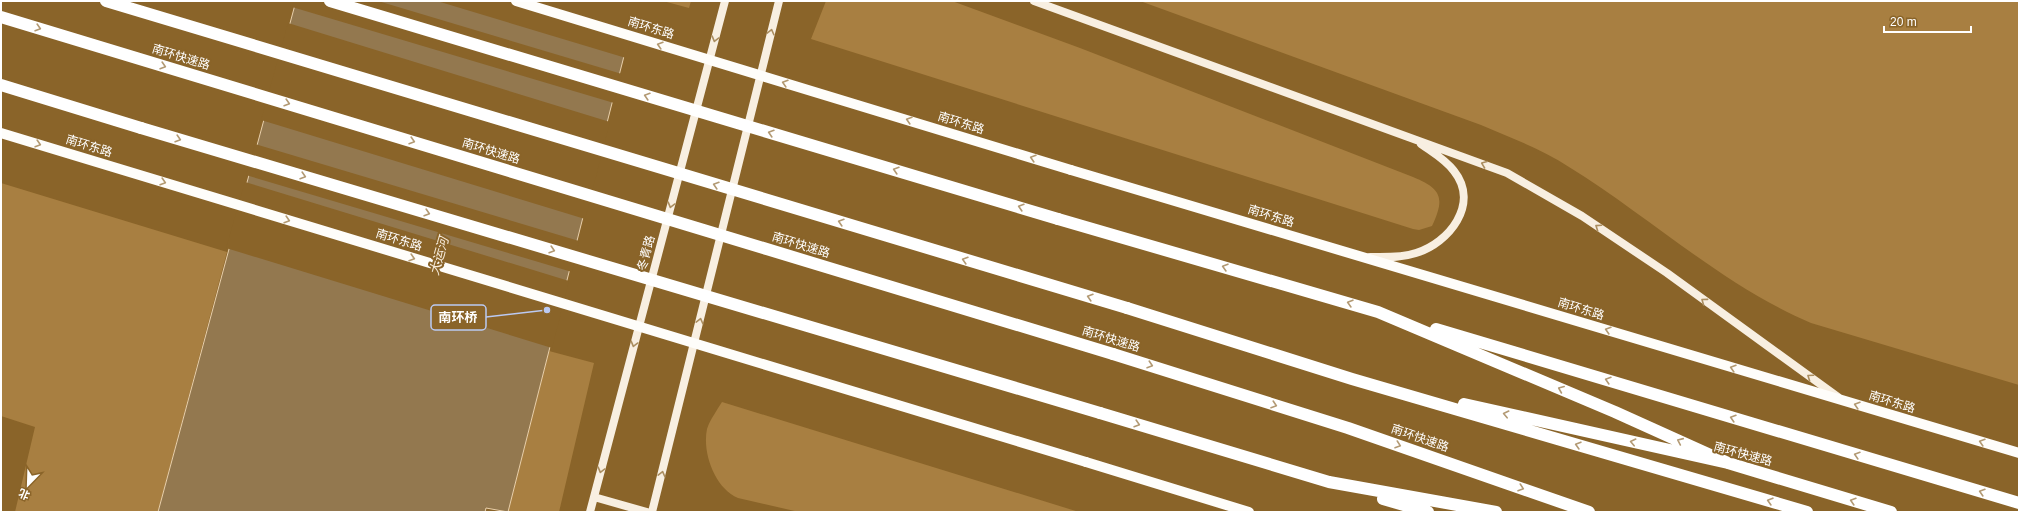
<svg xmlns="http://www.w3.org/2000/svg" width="2020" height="513" viewBox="0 0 2020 513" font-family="Arial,'Noto Sans SC',sans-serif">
  <rect width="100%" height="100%" fill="#8a6429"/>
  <path fill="#a87f41" d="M663,1H691L689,8Z
    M826,1H952L1080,48L1413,177C1442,189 1445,198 1432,226L1419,230L1413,229L811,39Z
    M1140,1H2019V385L1811,323C1722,285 1650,217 1569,167C1542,149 1511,138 1481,125Z
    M1,183L227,252L158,512H15L35,427L1,416Z
    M549,351L594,363L559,512H508Z
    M722,402L1079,512H799L738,498C715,488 702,453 707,429C710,420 717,410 722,402Z"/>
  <path fill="#93784f" stroke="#e9d0ac" d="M296,1H638L508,512L486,508L485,512H158Z"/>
  <path fill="#8a6429" d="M294,1H378L622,74L614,103L292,7Z
    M437,1H640L626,58Z
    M288,23L610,122L585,219L261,120Z
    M255,144L579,241L572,272L246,175Z
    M245,182L569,281L552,348L226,248Z"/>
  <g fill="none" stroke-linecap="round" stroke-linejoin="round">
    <path stroke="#f8efe1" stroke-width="8" d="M1034,1L1507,173L1582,216L1667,273L1838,397
      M1370,257C1385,257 1401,258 1416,253C1449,243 1480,204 1454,171C1445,159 1432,152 1421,144
      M594,497L647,512
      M590,512L725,1
      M652,512L779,1"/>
    <path stroke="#fefdfa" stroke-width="10" d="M1071,170L2019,453
      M1086,462L1249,512"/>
    <path stroke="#fff" stroke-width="12" d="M1,85L141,128
      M1058,219L1378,312L1615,412L1728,463
      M1127,308L1352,379L1807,512
      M1436,329L2019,503
      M1113,354L1348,428L1589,512
      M1464,404L1728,463L1891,512
      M1100,413L1329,482L1496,512
      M1383,499L1428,512"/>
    <path stroke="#fefdfa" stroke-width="10" d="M516,1L1071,170
      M1,133L1086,462"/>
    <path stroke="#fff" stroke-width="12" d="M106,1L1127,308
      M330,1L1058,219
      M1,17L1113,354
      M141,128L1100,413"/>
  </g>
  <defs><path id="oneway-chevron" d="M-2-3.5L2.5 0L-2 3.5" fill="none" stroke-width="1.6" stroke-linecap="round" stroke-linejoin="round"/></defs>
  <g stroke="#b39a74">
    <use href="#oneway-chevron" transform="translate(38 28) rotate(17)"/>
    <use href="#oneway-chevron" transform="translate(163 66) rotate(17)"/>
    <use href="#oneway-chevron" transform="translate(647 96) rotate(-163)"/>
    <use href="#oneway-chevron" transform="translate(287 103) rotate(17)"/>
    <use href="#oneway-chevron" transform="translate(771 133) rotate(-163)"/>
    <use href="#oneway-chevron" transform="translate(178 139) rotate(17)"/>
    <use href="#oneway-chevron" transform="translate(412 141) rotate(17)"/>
    <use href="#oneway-chevron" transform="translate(896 170) rotate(-163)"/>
    <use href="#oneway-chevron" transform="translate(303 176) rotate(17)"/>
    <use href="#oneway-chevron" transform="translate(716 185) rotate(-163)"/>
    <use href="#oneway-chevron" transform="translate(1021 207) rotate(-163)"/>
    <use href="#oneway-chevron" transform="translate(427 213) rotate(17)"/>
    <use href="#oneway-chevron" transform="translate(841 222) rotate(-163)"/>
    <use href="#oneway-chevron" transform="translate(552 250) rotate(17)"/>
    <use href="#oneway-chevron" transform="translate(965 260) rotate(-163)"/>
    <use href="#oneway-chevron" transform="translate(1225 267) rotate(-164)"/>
    <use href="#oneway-chevron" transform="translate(1090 297) rotate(-163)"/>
    <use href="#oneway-chevron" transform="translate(1350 303) rotate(-164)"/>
    <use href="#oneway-chevron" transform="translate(1150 365) rotate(18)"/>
    <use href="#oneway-chevron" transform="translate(1608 380) rotate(-163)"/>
    <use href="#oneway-chevron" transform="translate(1561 389) rotate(-157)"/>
    <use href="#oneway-chevron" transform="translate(1274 405) rotate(18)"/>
    <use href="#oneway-chevron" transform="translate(1506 414) rotate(-167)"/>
    <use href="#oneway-chevron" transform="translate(1733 418) rotate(-163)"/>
    <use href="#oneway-chevron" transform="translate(1137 424) rotate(17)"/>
    <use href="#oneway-chevron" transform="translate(1680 441) rotate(-156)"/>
    <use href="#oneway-chevron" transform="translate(1633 442) rotate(-167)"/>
    <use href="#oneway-chevron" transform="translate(1398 445) rotate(19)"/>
    <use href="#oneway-chevron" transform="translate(1578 445) rotate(-164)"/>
    <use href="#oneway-chevron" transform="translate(1857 455) rotate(-163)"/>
    <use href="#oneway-chevron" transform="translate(1521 488) rotate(19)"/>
    <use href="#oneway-chevron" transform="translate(1982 492) rotate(-163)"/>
    <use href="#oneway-chevron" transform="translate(1770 501) rotate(-164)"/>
    <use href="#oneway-chevron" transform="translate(1853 501) rotate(-163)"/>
  </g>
  <g stroke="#ab8e60">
    <use href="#oneway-chevron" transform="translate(771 32) rotate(-76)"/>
    <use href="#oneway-chevron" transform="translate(715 39) rotate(105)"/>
    <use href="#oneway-chevron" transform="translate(1484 164) rotate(-159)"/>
    <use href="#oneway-chevron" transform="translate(671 205) rotate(105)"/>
    <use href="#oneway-chevron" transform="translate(1598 227) rotate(-146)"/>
    <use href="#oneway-chevron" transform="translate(1704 301) rotate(-144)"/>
    <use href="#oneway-chevron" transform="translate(700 321) rotate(-76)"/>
    <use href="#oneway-chevron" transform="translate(634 344) rotate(105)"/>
    <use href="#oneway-chevron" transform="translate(1810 377) rotate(-145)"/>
    <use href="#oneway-chevron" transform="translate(601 470) rotate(105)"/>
    <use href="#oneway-chevron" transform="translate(662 474) rotate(-76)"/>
  </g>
  <g stroke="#b39a72">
    <use href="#oneway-chevron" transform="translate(660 45) rotate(-163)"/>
    <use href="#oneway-chevron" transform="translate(785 83) rotate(-163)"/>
    <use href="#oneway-chevron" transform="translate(909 120) rotate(-163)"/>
    <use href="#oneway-chevron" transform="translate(38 144) rotate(17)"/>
    <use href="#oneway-chevron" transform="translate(1033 158) rotate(-163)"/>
    <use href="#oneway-chevron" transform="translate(163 182) rotate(17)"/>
    <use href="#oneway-chevron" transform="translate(287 220) rotate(17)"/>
    <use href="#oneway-chevron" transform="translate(412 258) rotate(17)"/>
    <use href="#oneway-chevron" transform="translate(1608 330) rotate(-163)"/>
    <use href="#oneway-chevron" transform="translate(1733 368) rotate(-163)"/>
    <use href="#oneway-chevron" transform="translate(1857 405) rotate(-163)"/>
    <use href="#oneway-chevron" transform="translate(1982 442) rotate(-163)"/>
  </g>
  <g text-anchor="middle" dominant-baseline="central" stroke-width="4" stroke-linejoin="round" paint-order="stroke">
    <g font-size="12" fill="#fff" stroke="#8a6429">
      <text transform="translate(651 28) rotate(17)">南环东路</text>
      <text transform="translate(181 57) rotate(17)">南环快速路</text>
      <text transform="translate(961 123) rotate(17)">南环东路</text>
      <text transform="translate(89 146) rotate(17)">南环东路</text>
      <text transform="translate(491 151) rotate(17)">南环快速路</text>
      <text transform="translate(1271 216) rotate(17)">南环东路</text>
      <text transform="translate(399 240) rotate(17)">南环东路</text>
      <text transform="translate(801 245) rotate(17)">南环快速路</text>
      <text transform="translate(646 253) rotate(-75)">冬青路</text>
      <text transform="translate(1581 309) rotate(17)">南环东路</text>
      <text transform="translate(1111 339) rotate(17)">南环快速路</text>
      <text transform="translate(1892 402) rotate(17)">南环东路</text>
      <text transform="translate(1420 438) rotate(19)">南环快速路</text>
      <text transform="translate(1743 454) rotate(15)">南环快速路</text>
    </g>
    <g font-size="13" font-style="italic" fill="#f6ebdb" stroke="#8a6429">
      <text transform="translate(439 256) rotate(-74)">大运河</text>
    </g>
  </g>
  <path fill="none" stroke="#bbcaf3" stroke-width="1.5" d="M547 310L486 317"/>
  <circle fill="#bbcaf3" stroke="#8a6429" stroke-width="1.5" cx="547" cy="310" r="4"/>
  <rect fill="#8a6429" stroke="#bbcaf3" stroke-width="1.5" x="431" y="305" width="55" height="25" rx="4"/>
  <g font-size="13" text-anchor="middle" font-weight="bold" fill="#fff">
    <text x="458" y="322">南环桥</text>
  </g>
  <rect width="2020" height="513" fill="none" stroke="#ffffff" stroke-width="4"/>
  <g transform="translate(28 485) rotate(203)" stroke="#8a6429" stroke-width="3" paint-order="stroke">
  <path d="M0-3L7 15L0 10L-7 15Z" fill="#ffffff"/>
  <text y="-6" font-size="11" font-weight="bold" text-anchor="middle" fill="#ffffff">北</text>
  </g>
  <path d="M1884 26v6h87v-6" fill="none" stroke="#ffffff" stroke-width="2"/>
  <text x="1890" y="26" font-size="12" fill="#ffffff" stroke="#8a6429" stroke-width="3" paint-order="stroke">20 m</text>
</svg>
